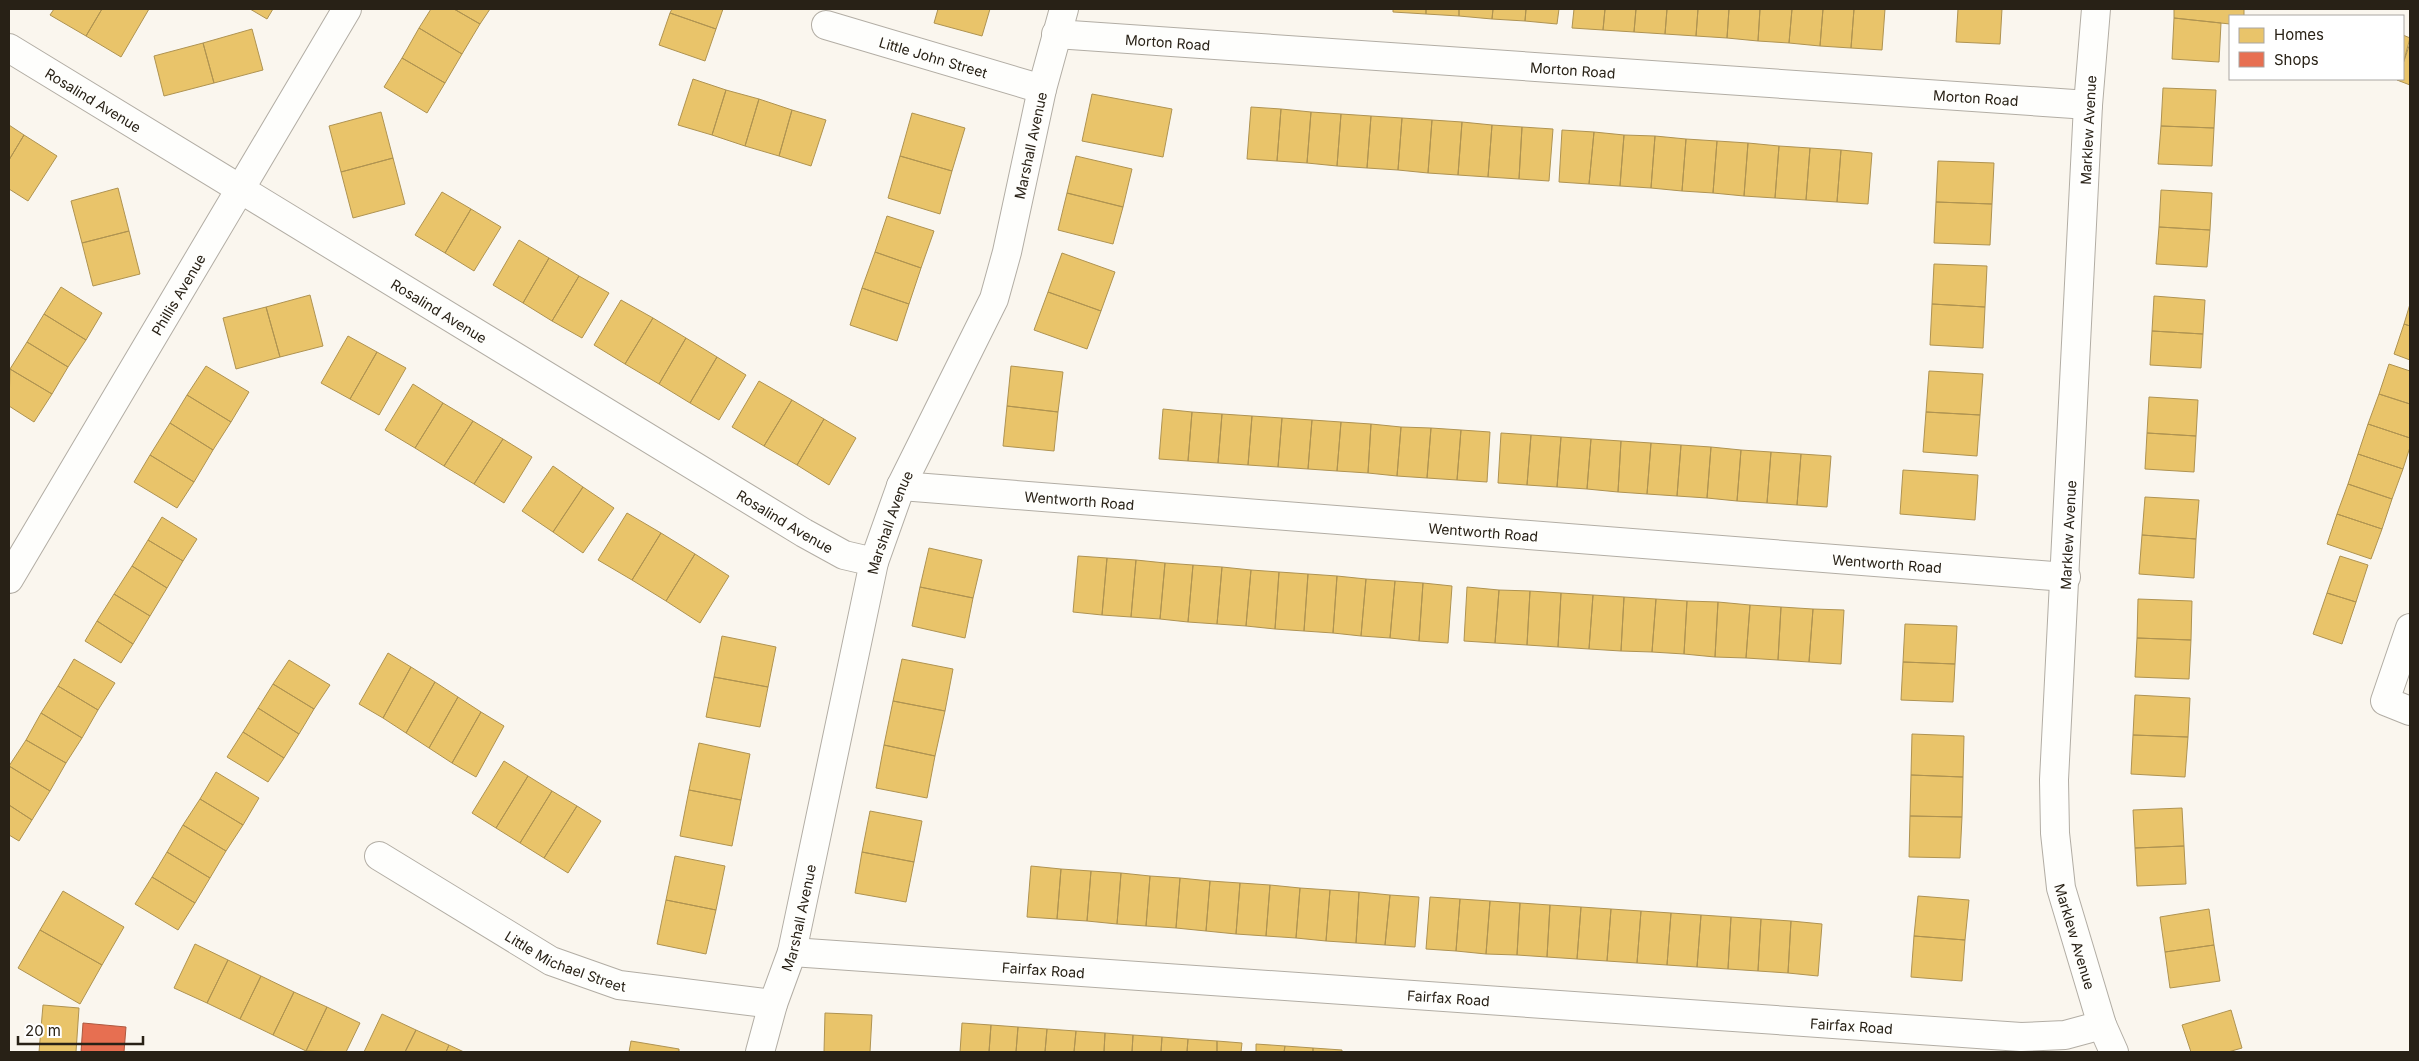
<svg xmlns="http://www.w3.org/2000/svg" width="2419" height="1061" viewBox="0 0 2419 1061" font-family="Inter,sans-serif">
  <rect width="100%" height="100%" fill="#faf6ee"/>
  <path fill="#e9c46a" stroke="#af9351" d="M54,9H102L86,36L50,15Z
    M102,9H149L121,57L86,36Z
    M250,9H273L267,19Z
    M431,9H454L480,24L462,54L419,28Z
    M454,9H490L480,24Z
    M672,9H723L716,29L670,13Z
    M938,9H990L982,36L934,23Z
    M1393,9H1426V14L1393,12Z
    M1426,9H1459V16L1426,14Z
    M1459,9H1493L1492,19L1459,16Z
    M1493,9H1526L1525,21L1492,19Z
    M1526,9H1559L1557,24L1525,21Z
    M1574,9H1605L1603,30L1572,28Z
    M1605,9H1636L1634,32L1603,30Z
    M1636,9H1667L1665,34L1634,32Z
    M1667,9H1698L1696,36L1665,34Z
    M1698,9H1729L1727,38L1696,36Z
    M1729,9H1760L1758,41L1727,38Z
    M1760,9H1792L1789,43L1758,41Z
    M1792,9H1823L1820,46L1789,43Z
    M1823,9H1854L1851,48L1820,46Z
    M1854,9H1885L1882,50L1851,48Z
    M1958,9H2002L2000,44L1956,42Z
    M2174,9H2244V16H2230V24L2174,18Z
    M670,13L716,29L705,61L659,45Z
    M2174,18L2221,23L2219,62L2172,59Z
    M419,28L462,54L445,83L402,58Z
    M252,29L263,70L214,83L203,43Z
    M2403,35L2410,38L2403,64Z
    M203,43L214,83L164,96L154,56Z
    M2410,43V85L2397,80L2403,79V64Z
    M402,58L445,83L427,113L384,87Z
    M693,79L726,90L712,135L678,125Z
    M2163,88L2216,90L2214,128L2161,126Z
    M726,90L759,99L745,146L712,135Z
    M1092,94L1172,109L1163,157L1082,141Z
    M759,99L792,110L779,156L745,146Z
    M1251,107L1281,109L1277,161L1247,159Z
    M1281,109L1311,112L1307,163L1277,161Z
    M792,110L826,120L811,166L779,156Z
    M381,112L393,158L341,172L329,126Z
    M1311,112L1341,114L1337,166L1307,163Z
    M912,113L965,128L952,171L900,156Z
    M1341,114L1371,116L1367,168L1337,166Z
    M1371,116L1402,118L1398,170L1367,168Z
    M1402,118L1432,120L1428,173L1398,170Z
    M1432,120L1462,122L1458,175L1428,173Z
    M1462,122L1492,125L1488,177L1458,175Z
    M9,125L24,135L9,160Z
    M1492,125L1522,127L1519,179L1488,177Z
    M2161,126L2214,128L2212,166L2158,164Z
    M1522,127L1553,129L1549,181L1519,179Z
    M1562,130L1594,132L1589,184L1559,182Z
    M1594,132L1624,135L1620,186L1589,184Z
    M24,135L57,156L28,201L9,189V160Z
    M1624,135L1655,136L1651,188L1620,186Z
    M1655,136L1686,139L1682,191L1651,188Z
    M1686,139L1717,141L1713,193L1682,191Z
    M1717,141L1748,143L1744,196L1713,193Z
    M1748,143L1779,146L1775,198L1744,196Z
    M1779,146L1810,148L1806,200L1775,198Z
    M1810,148L1841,150L1837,202L1806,200Z
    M1841,150L1872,153L1868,204L1837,202Z
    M900,156L952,171L940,214L888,198Z
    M1076,156L1132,169L1123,207L1067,193Z
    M393,158L405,204L353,218L341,172Z
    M1938,161L1994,163L1992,204L1936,202Z
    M118,188L129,231L82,243L71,201Z
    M2161,190L2212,193L2210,230L2159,227Z
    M442,192L471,209L445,253L415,235Z
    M1067,193L1123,207L1113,244L1058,230Z
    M1936,202L1992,204L1990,245L1934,243Z
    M471,209L501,227L474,271L445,253Z
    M887,216L934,231L921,268L875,252Z
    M2159,227L2210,230L2207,267L2156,264Z
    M129,231L140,274L93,286L82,243Z
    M519,240L549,258L523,303L493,285Z
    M875,252L921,268L909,304L862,288Z
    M1062,253L1115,272L1101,311L1048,292Z
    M549,258L579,276L552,321L523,303Z
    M1934,264L1987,266L1985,307L1932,304Z
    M579,276L609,293L582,338L552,321Z
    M61,287L102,313L86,340L44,314Z
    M862,288L909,304L897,341L850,325Z
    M1048,292L1101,311L1087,349L1034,330Z
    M310,295L323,346L280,357L266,307Z
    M2154,296L2205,300L2203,334L2152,331Z
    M621,300L653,318L625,364L594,345Z
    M1932,304L1985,307L1983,348L1930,345Z
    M2410,304V326L2404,324Z
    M266,307L280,357L236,369L223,318Z
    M44,314L86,340L68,367L27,342Z
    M653,318L686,338L659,384L625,364Z
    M2404,324L2410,326V360L2394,354Z
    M2152,331L2203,334L2201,368L2150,365Z
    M348,336L377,352L350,399L321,383Z
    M686,338L717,357L690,403L659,384Z
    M27,342L68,367L52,394L10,369Z
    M377,352L406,368L379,415L350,399Z
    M717,357L746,375L719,420L690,403Z
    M2389,364L2410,371V404L2379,394Z
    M206,366L249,392L231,422L187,395Z
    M1011,366L1063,372L1058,412L1007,406Z
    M10,369L52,394L34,422L9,406Z
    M1929,371L1983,374L1980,415L1926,412Z
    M759,381L792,400L764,446L732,427Z
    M413,384L443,403L415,448L385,430Z
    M2379,394L2410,404V438L2368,424Z
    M187,395L231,422L213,450L170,423Z
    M2149,397L2198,400L2196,436L2147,433Z
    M792,400L824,419L797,465L764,446Z
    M443,403L473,421L444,466L415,448Z
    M1007,406L1058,412L1054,451L1003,446Z
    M1163,409L1192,412L1188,461L1159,459Z
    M1192,412L1222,414L1218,463L1188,461Z
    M1926,412L1980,415L1977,456L1923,452Z
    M1222,414L1252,416L1248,465L1218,463Z
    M1252,416L1282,418L1278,467L1248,465Z
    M1282,418L1312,420L1308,469L1278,467Z
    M824,419L856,438L829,485L797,465Z
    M1312,420L1341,422L1337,471L1308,469Z
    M473,421L503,439L474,484L444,466Z
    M1341,422L1371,424L1368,473L1337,471Z
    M170,423L213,450L194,482L150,455Z
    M1371,424L1401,427L1397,476L1368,473Z
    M2368,424L2410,438V447L2403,469L2358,454Z
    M1401,427L1431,428L1427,478L1397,476Z
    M1431,428L1461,430L1457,480L1427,478Z
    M1461,430L1490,432L1487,482L1457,480Z
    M1501,433L1531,435L1527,485L1498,483Z
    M2147,433L2196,436L2194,472L2145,469Z
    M1531,435L1561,437L1557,487L1527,485Z
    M1561,437L1591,439L1587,489L1557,487Z
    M503,439L532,457L504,503L474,484Z
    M1591,439L1621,441L1618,492L1587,489Z
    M1621,441L1651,443L1647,494L1618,492Z
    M1651,443L1681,445L1677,496L1647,494Z
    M1681,445L1711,447L1707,498L1677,496Z
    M1711,447L1741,450L1737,501L1707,498Z
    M1741,450L1771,452L1767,503L1737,501Z
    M1771,452L1801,454L1797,505L1767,503Z
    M1801,454L1831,456L1827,507L1797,505Z
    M2358,454L2403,469L2392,499L2348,484Z
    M150,455L194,482L177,508L134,482Z
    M553,466L583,487L553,532L522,511Z
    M1903,470L1978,475L1975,520L1900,514Z
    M2348,484L2392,499L2382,529L2337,514Z
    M583,487L614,508L583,553L553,532Z
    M2145,497L2199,500L2196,539L2142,535Z
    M627,513L661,533L632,580L598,560Z
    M2337,514L2382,529L2371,559L2327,544Z
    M162,517L197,539L183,561L148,540Z
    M661,533L695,554L666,601L632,580Z
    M2142,535L2196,539L2194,578L2139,574Z
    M148,540L183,561L167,588L132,566Z
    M929,548L982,560L973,598L920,587Z
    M695,554L729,576L700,623L666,601Z
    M1078,556L1107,558L1102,615L1073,612Z
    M2340,556L2368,565L2356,602L2327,593Z
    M1107,558L1136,560L1131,617L1102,615Z
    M1136,560L1165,563L1160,619L1131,617Z
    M1165,563L1193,565L1188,622L1160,619Z
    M1193,565L1222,567L1217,624L1188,622Z
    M132,566L167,588L150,616L114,594Z
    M1222,567L1251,570L1246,626L1217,624Z
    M1251,570L1279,572L1275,629L1246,626Z
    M1279,572L1308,574L1304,631L1275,629Z
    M1308,574L1337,576L1333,633L1304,631Z
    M1337,576L1366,579L1361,636L1333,633Z
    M1366,579L1395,581L1390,638L1361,636Z
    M1395,581L1423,583L1419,641L1390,638Z
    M1423,583L1452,586L1448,643L1419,641Z
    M920,587L973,598L965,638L912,626Z
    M1467,587L1499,590L1495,643L1464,641Z
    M1499,590L1530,591L1527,645L1495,643Z
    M1530,591L1561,593L1558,647L1527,645Z
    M1561,593L1593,595L1589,649L1558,647Z
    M2327,593L2356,602L2342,644L2313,634Z
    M114,594L150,616L133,644L97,621Z
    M1593,595L1624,597L1621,651L1589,649Z
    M1624,597L1656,599L1652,652L1621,651Z
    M1656,599L1687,601L1684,654L1652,652Z
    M2138,599L2192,601L2191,640L2137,638Z
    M1687,601L1718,602L1715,657L1684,654Z
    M1718,602L1750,605L1746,658L1715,657Z
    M1750,605L1781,607L1778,660L1746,658Z
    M1781,607L1813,609L1809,662L1778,660Z
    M1813,609L1844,610L1841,664L1809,662Z
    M97,621L133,644L121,663L85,641Z
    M1905,624L1957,626L1955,664L1903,662Z
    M722,636L776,647L768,687L714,677Z
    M2137,638L2191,640L2189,679L2135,677Z
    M388,653L411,667L383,718L359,704Z
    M74,659L115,683L98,710L58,686Z
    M902,659L953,669L945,711L893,701Z
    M289,660L330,685L314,709L273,684Z
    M1903,662L1955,664L1953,702L1901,700Z
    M411,667L435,682L406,733L383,718Z
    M714,677L768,687L760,727L706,717Z
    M435,682L458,697L429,748L406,733Z
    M273,684L314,709L299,734L258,708Z
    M58,686L98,710L82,738L41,713Z
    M2135,695L2190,698L2188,737L2133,735Z
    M458,697L481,712L452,763L429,748Z
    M893,701L945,711L935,756L884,745Z
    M258,708L299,734L284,758L243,732Z
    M481,712L504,726L476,777L452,763Z
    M41,713L82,738L66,763L26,740Z
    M243,732L284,758L268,782L227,757Z
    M1912,734L1964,736L1963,777L1911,775Z
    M2133,735L2188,737L2185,777L2131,774Z
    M26,740L66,763L50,791L9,766Z
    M699,743L750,754L741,800L689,790Z
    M884,745L935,756L927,798L876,788Z
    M504,761L528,776L496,828L472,813Z
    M9,766L50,791L32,820L9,805Z
    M216,772L259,798L243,825L200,799Z
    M1911,775L1963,777L1962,817L1910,816Z
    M528,776L552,791L520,843L496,828Z
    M689,790L741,800L732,846L680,836Z
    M552,791L577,806L544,858L520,843Z
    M200,799L243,825L226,851L183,825Z
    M9,805L32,820L19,841L9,835Z
    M577,806L601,821L568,873L544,858Z
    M2182,808L2184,846L2135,848L2133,810Z
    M870,811L922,821L914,862L862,852Z
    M1910,816L1962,817L1960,858L1909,857Z
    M183,825L226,851L210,878L167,852Z
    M2184,846L2186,884L2137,886L2135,848Z
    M167,852L210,878L195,903L152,877Z
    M862,852L914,862L906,902L855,893Z
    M675,856L725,866L716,910L666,900Z
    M1031,866L1061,869L1057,919L1027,917Z
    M1061,869L1091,871L1087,921L1057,919Z
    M1091,871L1121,873L1117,924L1087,921Z
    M1121,873L1150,876L1146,926L1117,924Z
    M1150,876L1180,878L1176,928L1146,926Z
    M152,877L195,903L178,930L135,904Z
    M1180,878L1210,881L1206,931L1176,928Z
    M1210,881L1240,883L1236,934L1206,931Z
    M1240,883L1270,885L1266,936L1236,934Z
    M1270,885L1300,888L1296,938L1266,936Z
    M1300,888L1330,890L1326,941L1296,938Z
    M1330,890L1359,892L1356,943L1326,941Z
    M63,891L124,927L102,965L40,930Z
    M1359,892L1390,895L1385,945L1356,943Z
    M1390,895L1419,897L1415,947L1385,945Z
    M1918,896L1969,900L1965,940L1914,936Z
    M1430,897L1460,899L1456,951L1426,949Z
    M1460,899L1490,901L1486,954L1456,951Z
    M666,900L716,910L706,954L657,944Z
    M1490,901L1520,903L1517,955L1486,954Z
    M1520,903L1550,905L1547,957L1517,955Z
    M1550,905L1581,907L1577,959L1547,957Z
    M1581,907L1611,909L1607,961L1577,959Z
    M1611,909L1641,911L1637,963L1607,961Z
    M2209,909L2214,945L2165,952L2160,917Z
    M1641,911L1671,913L1667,965L1637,963Z
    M1671,913L1701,915L1697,967L1667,965Z
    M1701,915L1731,917L1728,969L1697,967Z
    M1731,917L1761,919L1758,971L1728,969Z
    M1761,919L1791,921L1788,973L1758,971Z
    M1791,921L1822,924L1818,976L1788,973Z
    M40,930L102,965L80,1004L18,968Z
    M1914,936L1965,940L1962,981L1911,977Z
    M195,944L228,960L207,1003L174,988Z
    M2214,945L2220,981L2170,988L2165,952Z
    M228,960L261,976L240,1019L207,1003Z
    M261,976L294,992L273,1035L240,1019Z
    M294,992L327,1007L306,1051L273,1035Z
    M43,1005L79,1008L76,1052H39Z
    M327,1007L360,1023L346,1052L306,1051Z
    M2231,1010L2242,1048L2228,1052H2191L2182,1025Z
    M825,1013L872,1015L870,1052H824Z
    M382,1014L416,1030L405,1052H364Z
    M962,1023L991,1025L989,1052H960Z
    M991,1025L1018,1027L1016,1052H989Z
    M1018,1027L1047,1029L1045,1052H1016Z
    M1047,1029L1076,1031L1074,1052H1045Z
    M416,1030L449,1045L446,1052H405Z
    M1076,1031L1105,1033L1104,1052H1074Z
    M1105,1033L1133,1035L1132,1052H1104Z
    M1133,1035L1162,1037L1161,1052H1132Z
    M1162,1037L1188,1039L1187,1052H1161Z
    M1188,1039L1217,1041V1052H1187Z
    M631,1041L679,1049V1052H629Z
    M1217,1041L1242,1043L1241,1052H1217Z
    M1256,1044L1285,1046L1284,1052H1256Z
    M449,1045L464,1052H446Z
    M1285,1046L1313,1048V1052H1284Z
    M1313,1048L1342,1050V1052H1313Z"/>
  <path fill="#e76f51" stroke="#ae583f" d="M83,1023L126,1027L124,1052H81Z"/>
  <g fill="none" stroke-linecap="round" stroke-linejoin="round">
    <g stroke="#b2ada4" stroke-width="30">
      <g id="minor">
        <path id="s1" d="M2096,9L2088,105L2054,780L2055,833L2061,888L2102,1025L2114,1052"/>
        <path id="s2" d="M826,25L1042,89"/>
        <path id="s3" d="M1056,34L2088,105"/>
        <path id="s4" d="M9,48L804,533L844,555L874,562"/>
        <path id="s5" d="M901,486L2066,577"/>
        <path id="s6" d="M9,579L347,9"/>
        <path d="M2410,628L2385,701L2410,711"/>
        <path id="s7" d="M379,856L551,961L619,985L773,1004"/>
        <path id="s8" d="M792,952L2021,1037L2065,1035L2102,1025"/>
        <path id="s9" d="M760,1052L773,1004L792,952L874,562L901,486L994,299L1007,252L1042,89L1064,9"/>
      </g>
    </g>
    <use href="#minor" stroke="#fefefc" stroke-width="28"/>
  </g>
  <g text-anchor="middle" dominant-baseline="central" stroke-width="5" stroke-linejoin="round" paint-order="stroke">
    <g font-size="14" fill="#282116" stroke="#fff">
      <text stroke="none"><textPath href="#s3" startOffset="112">Morton Road</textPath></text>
      <text stroke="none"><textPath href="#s2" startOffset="112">Little John Street</textPath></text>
      <text stroke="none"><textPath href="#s3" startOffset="518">Morton Road</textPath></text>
      <text stroke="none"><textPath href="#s3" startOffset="922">Morton Road</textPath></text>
      <text stroke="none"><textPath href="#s4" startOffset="99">Rosalind Avenue</textPath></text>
      <text transform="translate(2088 130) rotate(-87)">Marklew Avenue</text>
      <text stroke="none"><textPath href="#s9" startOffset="951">Marshall Avenue</textPath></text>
      <text stroke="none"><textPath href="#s6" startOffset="331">Phillis Avenue</textPath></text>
      <text stroke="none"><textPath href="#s4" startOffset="504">Rosalind Avenue</textPath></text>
      <text stroke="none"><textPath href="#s5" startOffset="179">Wentworth Road</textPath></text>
      <text stroke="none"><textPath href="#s4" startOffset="909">Rosalind Avenue</textPath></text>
      <text stroke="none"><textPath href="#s9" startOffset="546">Marshall Avenue</textPath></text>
      <text stroke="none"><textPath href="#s5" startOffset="584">Wentworth Road</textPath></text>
      <text transform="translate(2068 535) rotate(-87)">Marklew Avenue</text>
      <text stroke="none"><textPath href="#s5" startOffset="989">Wentworth Road</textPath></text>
      <text stroke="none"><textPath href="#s9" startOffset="140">Marshall Avenue</textPath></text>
      <text stroke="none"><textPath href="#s1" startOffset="931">Marklew Avenue</textPath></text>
      <text stroke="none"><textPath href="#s7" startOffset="215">Little Michael Street</textPath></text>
      <text stroke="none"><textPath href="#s8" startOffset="252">Fairfax Road</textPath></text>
      <text stroke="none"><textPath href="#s8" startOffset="658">Fairfax Road</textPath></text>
      <text stroke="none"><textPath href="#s8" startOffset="1062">Fairfax Road</textPath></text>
    </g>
  </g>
  <rect width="2419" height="1061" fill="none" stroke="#282116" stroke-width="20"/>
  <rect x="2229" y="15" width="175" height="65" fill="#ffffff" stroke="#a9a6a2"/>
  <rect x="2239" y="28" width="25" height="15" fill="#e9c46a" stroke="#a9a6a2"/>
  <text x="2274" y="40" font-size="15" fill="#282116">Homes</text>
  <rect x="2239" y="52" width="25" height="15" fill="#e76f51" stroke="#a9a6a2"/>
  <text x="2274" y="65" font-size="15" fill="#282116">Shops</text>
  <path d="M18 1036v8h125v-8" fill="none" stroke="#282116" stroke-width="2.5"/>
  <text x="25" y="1036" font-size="15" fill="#282116" stroke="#ffffff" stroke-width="4" paint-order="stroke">20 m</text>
</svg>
